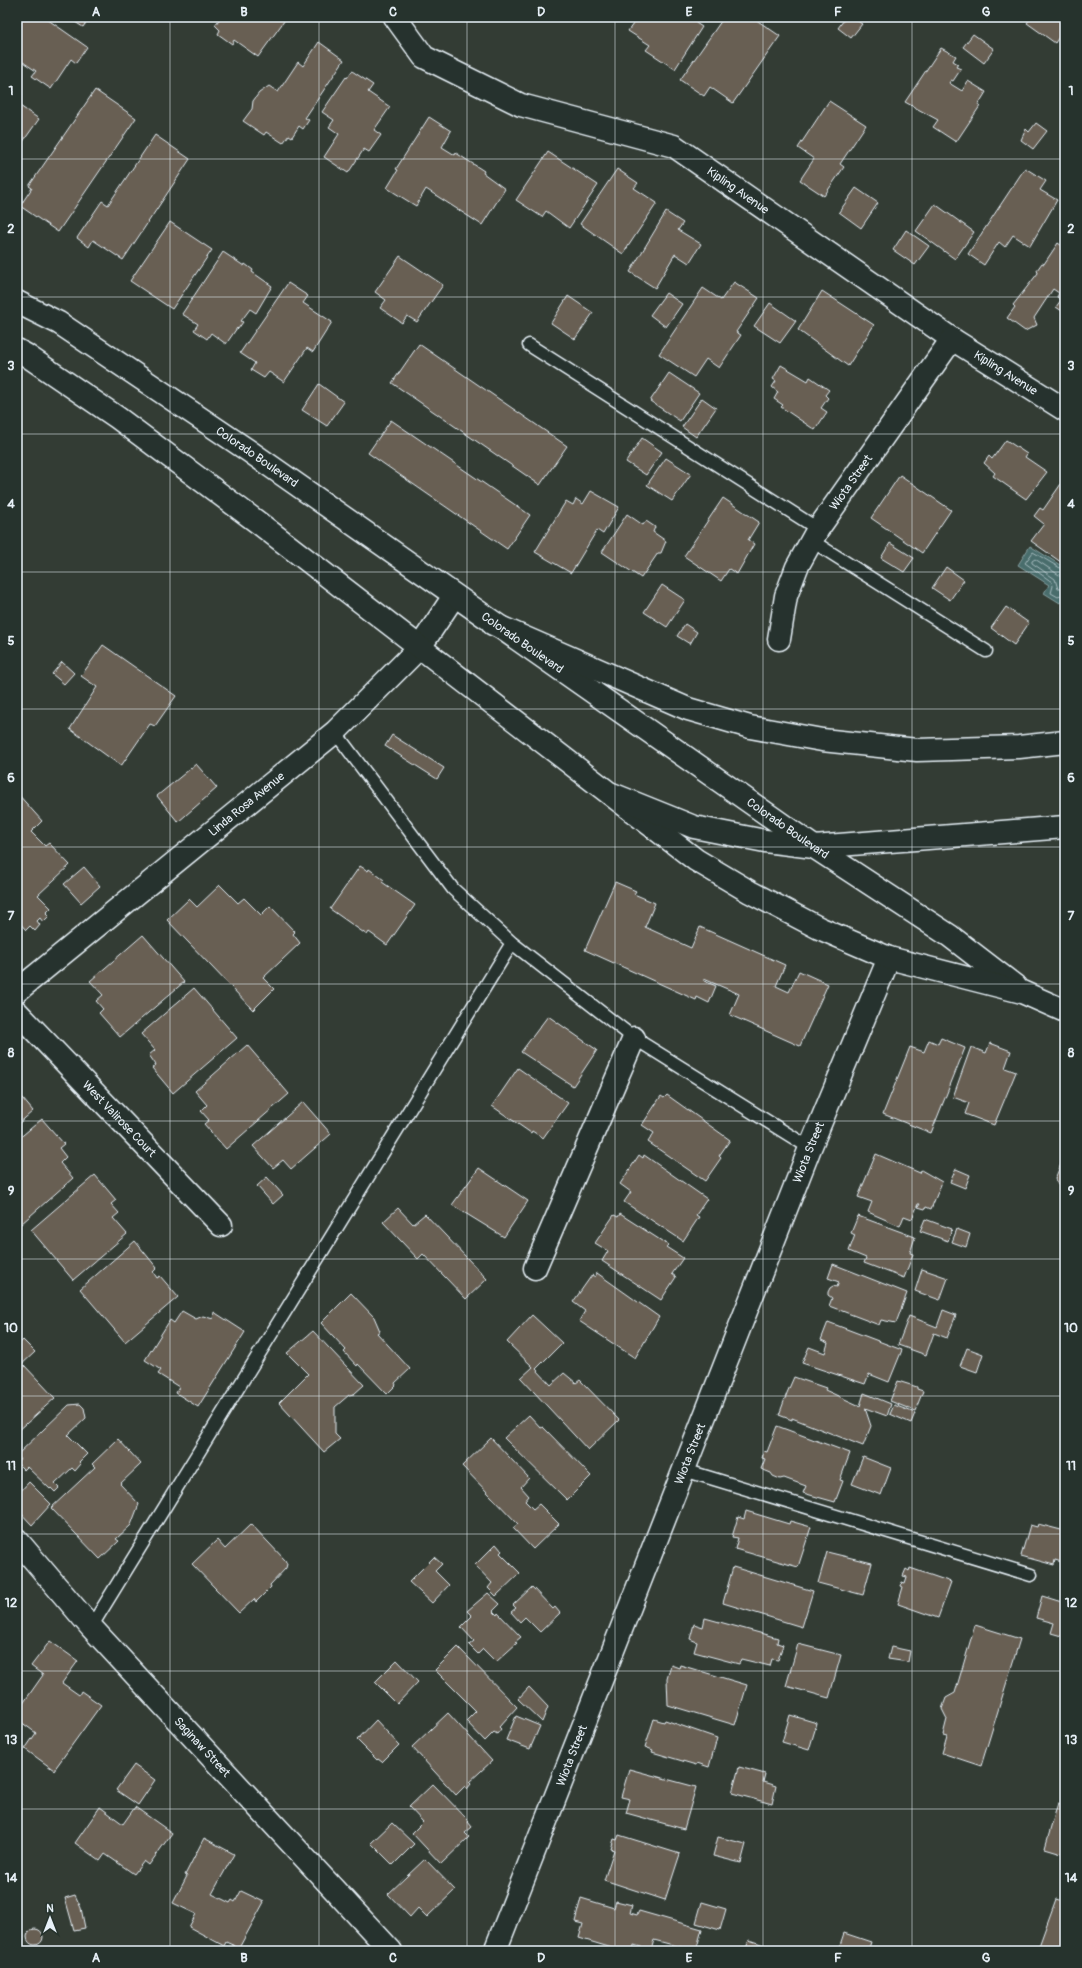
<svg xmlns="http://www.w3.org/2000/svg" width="1082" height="1968" viewBox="0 0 1082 1968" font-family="Pangolin,sans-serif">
  <rect width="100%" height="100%" fill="#333c34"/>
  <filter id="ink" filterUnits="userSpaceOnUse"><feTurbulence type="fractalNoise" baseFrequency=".025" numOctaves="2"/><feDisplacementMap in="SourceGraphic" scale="8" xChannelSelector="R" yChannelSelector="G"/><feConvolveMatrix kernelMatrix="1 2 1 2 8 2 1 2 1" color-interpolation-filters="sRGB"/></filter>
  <g filter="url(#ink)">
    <path fill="#486d6c" stroke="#88a2a4" d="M1030,546L1065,568V596L1060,603L1044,593L1049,585L1018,565Z"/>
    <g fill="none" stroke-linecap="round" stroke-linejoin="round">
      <path stroke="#a8bcc0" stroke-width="1" d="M1065,571L1033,552L1025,563L1052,582L1053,586L1051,593L1058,597L1065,594
        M1065,576L1059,575L1035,559L1032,561V563L1055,579L1058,589H1065"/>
    </g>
    <path fill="#685e52" stroke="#e8f1f8" d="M17,17H44L87,47L76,63L71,59L51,89L32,76L36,71L17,58Z
      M67,17H90L83,27Z
      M221,17H287L258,57L234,40L232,44L218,34L220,30L215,25Z
      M638,17H700L696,23L702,27L675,69L646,50L650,45L628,31Z
      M724,17H752L780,36L733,103L710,87L704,96L680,80Z
      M846,17H852L862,24L851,38L838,28Z
      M1031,17H1065V28L1055,43L1027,23Z
      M973,34L994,49L984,63L963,47Z
      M319,42L344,60L305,118L309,120L303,129L299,126L292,137L289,135L283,143L266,132L264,135L243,121L252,109L253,101L259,93L269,86L278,92L298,62L303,66Z
      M941,48L956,56L953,61L958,64L956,67L961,69L953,81L951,80L949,83L962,91L968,81L986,92L978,105L980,106L956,142L933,127L938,120L905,102Z
      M352,71L373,85L368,92L390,107L374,130L381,135L369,152L364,149L348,173L324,157L339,134L329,127L334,120L322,112L346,77L347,78Z
      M95,90L136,118L58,232L20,206L32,188L29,186Z
      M829,101L866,125L840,164L844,167L824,196L800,180L814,159L798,148Z
      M17,104L39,119L17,150Z
      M429,117L451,131L442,147L455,155L456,153L484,171L483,173L505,189L482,225L426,189L416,206L387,188L398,170L396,169Z
      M1036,123L1047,131L1033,149L1021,140L1026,129L1029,132Z
      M155,135L190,159L123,260L93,240L89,247L77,238L102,201L108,205Z
      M548,152L598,185L569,228L546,211L542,217L516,200Z
      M1025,168L1046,181L1040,190L1057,200L1030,246L1013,235L1005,247L999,242L984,265L968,254Z
      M617,169L638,183L634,188L657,203L623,254L580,224Z
      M856,188L878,203L861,228L839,212Z
      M935,204L974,232L955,259L916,231Z
      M666,212L683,223L678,230L701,244L689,263L675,254L655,288L630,272Z
      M170,222L212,250L172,309L130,281Z
      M906,230L929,246L915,265L893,250Z
      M1058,243L1065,248V313L1056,307L1061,300L1057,297L1059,293L1053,289L1034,318L1037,325L1025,331L1007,318L1015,307L1013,305L1038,273L1037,270L1042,263L1044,264Z
      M223,252L244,266L245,264L253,270L252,272L272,286L256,313L250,309L241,321L243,322L238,329L237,328L226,344L211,333L207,339L194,330L198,324L182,314Z
      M400,256L443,285L417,322L407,316L402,323L380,308L386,300L375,292Z
      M734,282L759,298L736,332L741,335L719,368L706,359L694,377L659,354L703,288L721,300Z
      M288,283L308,296L303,303L332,322L313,352L307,348L284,382L269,372L264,378L251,370L255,363L240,353Z
      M822,291L874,325L848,366L798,330Z
      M666,293L682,304L666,327L650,315Z
      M568,296L593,313L575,339L551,323Z
      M770,303L796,321L780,343L754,326Z
      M419,344L567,446L540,485L392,383Z
      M781,365L808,381L810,377L829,390L825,395L828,398L821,408L827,412L815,430L781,407L783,405L774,399L778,392L772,387L776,381L773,379Z
      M669,373L699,393L680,421L650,401Z
      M319,384L344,402L327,426L302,410Z
      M702,398L716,408L696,437L682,427Z
      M391,420L530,515L507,549L368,453Z
      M642,438L662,452L646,475L626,462Z
      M1006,440L1027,454L1025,457L1047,472L1026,499L993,476L995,473L984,463L989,456L992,459Z
      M666,458L691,474L672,501L647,485Z
      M900,475L951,510L922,553L871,518Z
      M1063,481L1065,482V565L1031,541L1044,524L1034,516L1040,508L1043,510Z
      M591,491L619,507L603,534L597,530L571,573L535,552L566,501L573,505L576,499L583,504Z
      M723,498L759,522L748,540L754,544L737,574L729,569L721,581L684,556Z
      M627,514L643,525L646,521L655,527L653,532L666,541L661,553H658L641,578L602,552Z
      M890,543L914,558L904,572L881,558Z
      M946,567L964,580L950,600L932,588Z
      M662,585L685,600L667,627L644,612Z
      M1006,607L1029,623L1014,645L991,628Z
      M685,624L697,632L690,644L677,636Z
      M103,645L176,696L155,726L150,724L121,766L70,729L97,687L81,676Z
      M62,662L74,673L64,684L52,674Z
      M392,735L444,768L437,779L385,746Z
      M196,764L217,788L178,822L157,796Z
      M17,793L42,821L31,832L45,846L49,843L70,865L38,895L51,908L46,913L49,916L43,922L40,918L37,921L40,925L35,931L30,926L26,930L17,920Z
      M360,866L368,871L369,869L384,880L382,882L415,905L387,945L369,932L367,935L330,909Z
      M84,867L100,886L81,903L64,884Z
      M615,882L636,891L634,894L655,903L645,927L691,948L700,927L785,965L776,986L789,992L799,971L828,984L800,1046L730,1015L739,994L704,979V981L716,986L709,1003L697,997L696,1000L585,950Z
      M220,885L238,903L244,898L261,915L270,906L295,932L293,934L300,943L263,978L274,989L253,1010L167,920L189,899L197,907Z
      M143,935L184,982L120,1037L99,1013L103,1009L96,1001L103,995L90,981Z
      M194,988L237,1038L173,1093L152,1068L156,1065L149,1055L155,1050L141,1034Z
      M548,1016L597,1050L573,1086L521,1052Z
      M941,1038L965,1048L931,1133L883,1114L910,1047L924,1052L929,1040L938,1044Z
      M990,1043L1011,1051L1005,1068L1016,1072L994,1125L965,1114L969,1103L953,1097L971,1047L986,1053Z
      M247,1045L289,1094L226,1149L204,1124L209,1120L201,1111L207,1105L195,1091Z
      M518,1068L568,1103L543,1138L532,1131L531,1133L492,1106Z
      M17,1092L33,1111L17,1125Z
      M667,1095L730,1140L719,1156L721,1158L705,1181L648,1142L654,1133L642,1125L661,1096L664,1098Z
      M303,1102L331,1134L291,1169L283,1160L273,1168L253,1146Z
      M42,1119L64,1144L59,1148L66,1157L60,1163L73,1178L21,1224L17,1219V1140Z
      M876,1154L920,1173L921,1170L942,1182L931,1209L926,1207L925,1209L918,1207L920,1204H918L912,1219L904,1216L900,1226L868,1212L872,1202L858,1197Z
      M1065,1154V1187L1058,1185L1055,1179Z
      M639,1155L643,1158L644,1155L707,1199L696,1215L699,1217L683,1241L624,1202L631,1192L620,1184Z
      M479,1168L528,1201L504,1237L452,1205Z
      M956,1169L970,1175L965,1188L950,1182Z
      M95,1175L116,1200L111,1204L119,1213L113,1218L127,1234L73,1280L31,1230Z
      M267,1177L283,1195L273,1204L257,1186Z
      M398,1208L413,1224L425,1214L487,1279L466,1299L423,1254L418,1259L383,1222Z
      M620,1214L668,1245L666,1247L683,1258L672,1274L676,1277L661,1300L602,1261L608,1251L595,1243L614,1215L618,1217Z
      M858,1216L915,1237L910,1253L913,1254L904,1278L864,1263L866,1258L849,1251L855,1235L851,1233Z
      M925,1219L952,1229L948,1241L920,1231Z
      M957,1229L970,1234L966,1247L952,1242Z
      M135,1241L157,1268L153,1272L157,1278L160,1276L178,1297L125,1342L80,1289Z
      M833,1264L907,1293L896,1323L881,1320L879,1325L829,1306L832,1298L828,1295V1292L830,1288L833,1286L837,1287L839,1282L828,1278Z
      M922,1269L948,1278L940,1300L915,1291Z
      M597,1273L659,1317L635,1358L579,1321L585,1311L573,1302L592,1275L595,1277Z
      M351,1293L374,1317L380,1331L377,1333L410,1369L395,1383L396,1385L387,1394L358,1364L357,1366L344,1352L346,1350L321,1323Z
      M943,1310L956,1315L947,1338L934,1333L926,1355L898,1345L909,1316L937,1327Z
      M182,1311L196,1319L203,1316L213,1319L214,1312L245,1332L198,1407L176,1393L179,1387L158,1374L161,1370L145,1360L170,1320L174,1323Z
      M532,1315L562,1343L536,1369L551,1385L564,1373L576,1383L580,1380L619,1420L588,1450L521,1378L533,1367L507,1342Z
      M828,1322L902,1350L889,1382L869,1374L865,1384L802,1363L809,1347L825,1353L828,1343L821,1340Z
      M313,1331L364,1385L354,1394L349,1395L335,1407V1434L340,1439L324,1452L279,1403L308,1374L287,1353Z
      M23,1340L35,1352L20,1366L17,1363V1346Z
      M967,1348L983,1354L977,1372L960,1366Z
      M24,1365L55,1398L17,1432V1372Z
      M794,1377L826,1388L825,1390L860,1406L864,1393L891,1404L887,1416L865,1408L871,1426L863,1446L792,1418V1420L779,1415L787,1393Z
      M898,1381L917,1387V1389L923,1391L915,1411L890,1401Z
      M80,1404L84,1408L86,1418L68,1435L87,1454L79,1462L81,1464L75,1471L72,1468L55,1484L59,1488L55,1492L51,1488L50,1489L27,1467L24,1470L17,1463L20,1459L17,1455L69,1405Z
      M894,1405L915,1413L911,1423L890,1414Z
      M529,1415L541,1428L543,1427L591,1476L567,1500L504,1438Z
      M777,1426L850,1453L840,1480L843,1481L835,1502L803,1493L806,1486L784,1478L780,1479L773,1476L771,1473L761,1469L765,1459L762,1458L764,1451L767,1452Z
      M491,1438L529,1478L521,1487L529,1496L525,1501L533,1509L539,1504L559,1524L533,1549L513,1528L518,1524L462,1466Z
      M118,1439L141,1464L120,1484L139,1504L131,1525L116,1539L119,1541L100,1559L51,1508L95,1467L92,1464Z
      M863,1457L891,1468L881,1495L852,1484Z
      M29,1482L51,1504L32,1525L17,1509V1495Z
      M746,1511L789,1524L790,1521L811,1527L798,1567L735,1549L738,1538L732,1537L738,1517L744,1519Z
      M251,1524L285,1560L287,1564L286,1568L270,1585L271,1587L256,1602L254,1599L239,1613L192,1564L217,1540L225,1549Z
      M1038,1524L1065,1531V1563L1055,1560L1054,1565L1021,1556L1030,1525L1037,1527Z
      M496,1544L502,1551L500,1553L520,1573L496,1596L488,1588L492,1583L475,1565Z
      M827,1552L872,1563L863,1595L818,1583Z
      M434,1557L442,1564L435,1571L449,1585L432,1603L409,1582Z
      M733,1567L813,1591L802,1627L723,1603Z
      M910,1568L951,1582L938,1618L898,1604L903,1587L901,1586L902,1582L905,1583L907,1577L903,1576L906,1569L909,1571Z
      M532,1587L553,1609L555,1607L560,1613L540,1632L525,1617L520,1622L511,1612L516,1608L513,1605Z
      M488,1593L500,1604L493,1611L497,1615L498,1613L521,1637L515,1642L517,1643L496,1662L483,1649L478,1654L469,1645L474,1641L461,1627L472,1616L467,1611Z
      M1042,1596L1065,1603V1637L1051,1633L1054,1623L1036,1618Z
      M705,1618L778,1638L777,1643L783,1645L778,1660L772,1659L770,1666L741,1659L739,1664L694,1652L697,1642L690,1639L694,1624L703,1627Z
      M975,1625L1020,1639L981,1766L942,1753L947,1736L943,1735L947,1719L942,1709L946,1698L955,1693Z
      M50,1641L78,1661L62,1683L79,1695L81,1691L101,1705L54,1770L25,1749L36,1733L17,1719V1712L43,1675L31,1666Z
      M798,1644L841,1655L829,1698L786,1686Z
      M458,1647L517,1707L499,1727L501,1729L497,1734L494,1732L485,1741L466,1721L476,1711L435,1670Z
      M891,1647L910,1651L908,1662L888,1659Z
      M397,1660L418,1682L397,1704L375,1682Z
      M671,1665L679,1668L680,1665L747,1685L735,1725L668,1705L667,1679Z
      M529,1687L548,1707L542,1722L518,1699Z
      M448,1713L492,1761L469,1782L471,1784L467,1789L465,1786L456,1795L412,1747Z
      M790,1715L817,1723L809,1750L782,1742Z
      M516,1716L540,1726L530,1749L506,1740Z
      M654,1719L664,1722L665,1720L717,1738L709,1767L697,1763L696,1765L652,1752L653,1750L645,1747Z
      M376,1720L399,1745L382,1762L378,1759L377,1760L357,1740Z
      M134,1765L155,1780L138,1805L116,1790Z
      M739,1767L765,1774L763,1782L776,1786L772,1804L732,1793Z
      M629,1769L696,1787L684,1829L626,1813L630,1799L621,1797Z
      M433,1784L469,1821L468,1822L472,1827L465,1833L469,1837L441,1864L412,1833L423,1822L409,1807Z
      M1058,1803L1065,1805V1854L1045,1848Z
      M100,1807L123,1824L135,1807L172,1833L149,1865L144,1861L134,1874L105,1854L100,1861L75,1843Z
      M392,1823L414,1844L393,1865L371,1843Z
      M619,1835L680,1854L665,1900L604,1880L614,1850L611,1849L614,1839L617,1840Z
      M718,1837L746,1844L741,1863L713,1856Z
      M204,1838L234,1854L212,1894L230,1903L232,1900L235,1902L241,1891L264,1902L239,1948L226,1942L224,1946L189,1927L196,1914L173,1903L187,1876L185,1875Z
      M425,1859L455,1890L427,1917L418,1908L410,1917L388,1894Z
      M75,1895L81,1908L85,1928L74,1930L65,1898Z
      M581,1898L614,1908L616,1901L632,1905L630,1913L637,1915L639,1911L702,1929L696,1951L654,1940L651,1950L634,1945L633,1951H622L579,1938L583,1924L575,1922Z
      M1056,1899L1065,1902V1951H1055L1039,1946Z
      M702,1902L726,1909L720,1930L696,1923Z
      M27 1937a8 8 0 1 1 16 0a8 8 0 1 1-16 0Z
      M844,1933L871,1942L868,1951H838Z
      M749,1940L776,1949V1951H745Z
      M1008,1946L1026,1951H1007Z"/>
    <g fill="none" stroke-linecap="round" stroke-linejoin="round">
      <g stroke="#e8f1f8" stroke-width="15">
        <path id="service" d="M529,345L818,529
          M812,541L986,651
          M335,732L453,889L512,943L634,1038L810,1148
          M684,1470L1031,1575
          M91,1627L512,943"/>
      </g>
      <g stroke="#e8f1f8" stroke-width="25">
        <g id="minor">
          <path id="s1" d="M395,17L424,57L521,105L674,146L952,339L1065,410"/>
          <path id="s2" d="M779,639L786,596L797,567L818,529L952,339"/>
          <path id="s3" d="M17,991L335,732L420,647L454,596"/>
          <path id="s4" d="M17,1012L221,1225"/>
          <path d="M535,1268L634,1038"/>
          <path id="s5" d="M17,1540L91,1627L391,1951"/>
          <path id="s6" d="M495,1951L810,1148L889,958"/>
        </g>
      </g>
      <g stroke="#e8f1f8" stroke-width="25">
        <g id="primary">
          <path id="s7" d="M17,302L59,323L249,451L814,847L950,936L1015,986"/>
          <path d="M17,350L26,355L118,418L260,524L696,860L750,892L819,928L889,958L1022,992L1065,1011"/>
        </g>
      </g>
      <g stroke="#e8f1f8" stroke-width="25">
        <path id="motorway" d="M493,624L688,709L750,727L822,740L917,750L1019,747L1065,742
          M612,794L694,827L765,841L814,847L1065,827"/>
      </g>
      <use href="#service" stroke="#26332d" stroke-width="12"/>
      <use href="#minor" stroke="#26332d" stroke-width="22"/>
      <use href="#primary" stroke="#26332d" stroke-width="22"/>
      <use href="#motorway" stroke="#26332d" stroke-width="22"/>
    </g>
  </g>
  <path fill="none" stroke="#e8f1f8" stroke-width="1" stroke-opacity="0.55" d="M170,17V1951M319,17V1951M467,17V1951M615,17V1951M763,17V1951M912,17V1951M17,159H1065M17,297H1065M17,434H1065M17,572H1065M17,709H1065M17,847H1065M17,984H1065M17,1121H1065M17,1259H1065M17,1396H1065M17,1534H1065M17,1671H1065M17,1809H1065"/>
  <g text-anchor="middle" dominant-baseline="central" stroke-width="4" stroke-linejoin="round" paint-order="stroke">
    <g font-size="12" fill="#e8f1f8" stroke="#26332d">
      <text stroke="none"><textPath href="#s1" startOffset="394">Kipling Avenue</textPath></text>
      <text stroke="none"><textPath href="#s1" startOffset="718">Kipling Avenue</textPath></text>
      <text stroke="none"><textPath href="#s7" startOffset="286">Colorado Boulevard</textPath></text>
      <text stroke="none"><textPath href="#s2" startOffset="175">Wiota Street</textPath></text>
      <text stroke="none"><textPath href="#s7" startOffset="610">Colorado Boulevard</textPath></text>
      <text stroke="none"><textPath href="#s3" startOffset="296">Linda Rosa Avenue</textPath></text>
      <text stroke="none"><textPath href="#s7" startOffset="934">Colorado Boulevard</textPath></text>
      <text stroke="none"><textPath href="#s4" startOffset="148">West Valirose Court</textPath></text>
      <text stroke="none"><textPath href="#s6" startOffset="858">Wiota Street</textPath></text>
      <text stroke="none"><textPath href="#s6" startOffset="534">Wiota Street</textPath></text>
      <text stroke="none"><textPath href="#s5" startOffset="278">Saginaw Street</textPath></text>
      <text stroke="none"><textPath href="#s6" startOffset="210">Wiota Street</textPath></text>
    </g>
  </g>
  <rect width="1082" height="1968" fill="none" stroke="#26332d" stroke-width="44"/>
  <g transform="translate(50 1918)" stroke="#26332d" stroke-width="3" paint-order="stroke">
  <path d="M0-3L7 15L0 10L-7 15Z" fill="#e8f1f8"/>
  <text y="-6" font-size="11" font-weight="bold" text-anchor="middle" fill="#e8f1f8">N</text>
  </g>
  <rect x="22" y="22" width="1038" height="1924" fill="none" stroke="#e8f1f8" stroke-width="1.5"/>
  <g font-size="13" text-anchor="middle" font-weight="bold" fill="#e8f1f8">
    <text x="96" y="16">A</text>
    <text x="244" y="16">B</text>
    <text x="393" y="16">C</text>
    <text x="541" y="16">D</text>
    <text x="689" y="16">E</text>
    <text x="838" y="16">F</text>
    <text x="986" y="16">G</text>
    <text x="11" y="95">1</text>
    <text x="1071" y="95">1</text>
    <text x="11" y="233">2</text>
    <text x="1071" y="233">2</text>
    <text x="11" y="370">3</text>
    <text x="1071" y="370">3</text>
    <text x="11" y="508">4</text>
    <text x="1071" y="508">4</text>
    <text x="11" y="645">5</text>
    <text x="1071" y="645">5</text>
    <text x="11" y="782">6</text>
    <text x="1071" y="782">6</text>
    <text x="11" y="920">7</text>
    <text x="1071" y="920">7</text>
    <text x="11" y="1057">8</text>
    <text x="1071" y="1057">8</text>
    <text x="11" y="1195">9</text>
    <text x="1071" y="1195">9</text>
    <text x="11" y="1332">10</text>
    <text x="1071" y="1332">10</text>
    <text x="11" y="1470">11</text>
    <text x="1071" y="1470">11</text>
    <text x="11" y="1607">12</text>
    <text x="1071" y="1607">12</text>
    <text x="11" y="1744">13</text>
    <text x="1071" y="1744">13</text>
    <text x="11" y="1882">14</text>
    <text x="1071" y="1882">14</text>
    <text x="96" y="1962">A</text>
    <text x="244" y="1962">B</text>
    <text x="393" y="1962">C</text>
    <text x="541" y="1962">D</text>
    <text x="689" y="1962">E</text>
    <text x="838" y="1962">F</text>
    <text x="986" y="1962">G</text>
  </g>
</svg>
